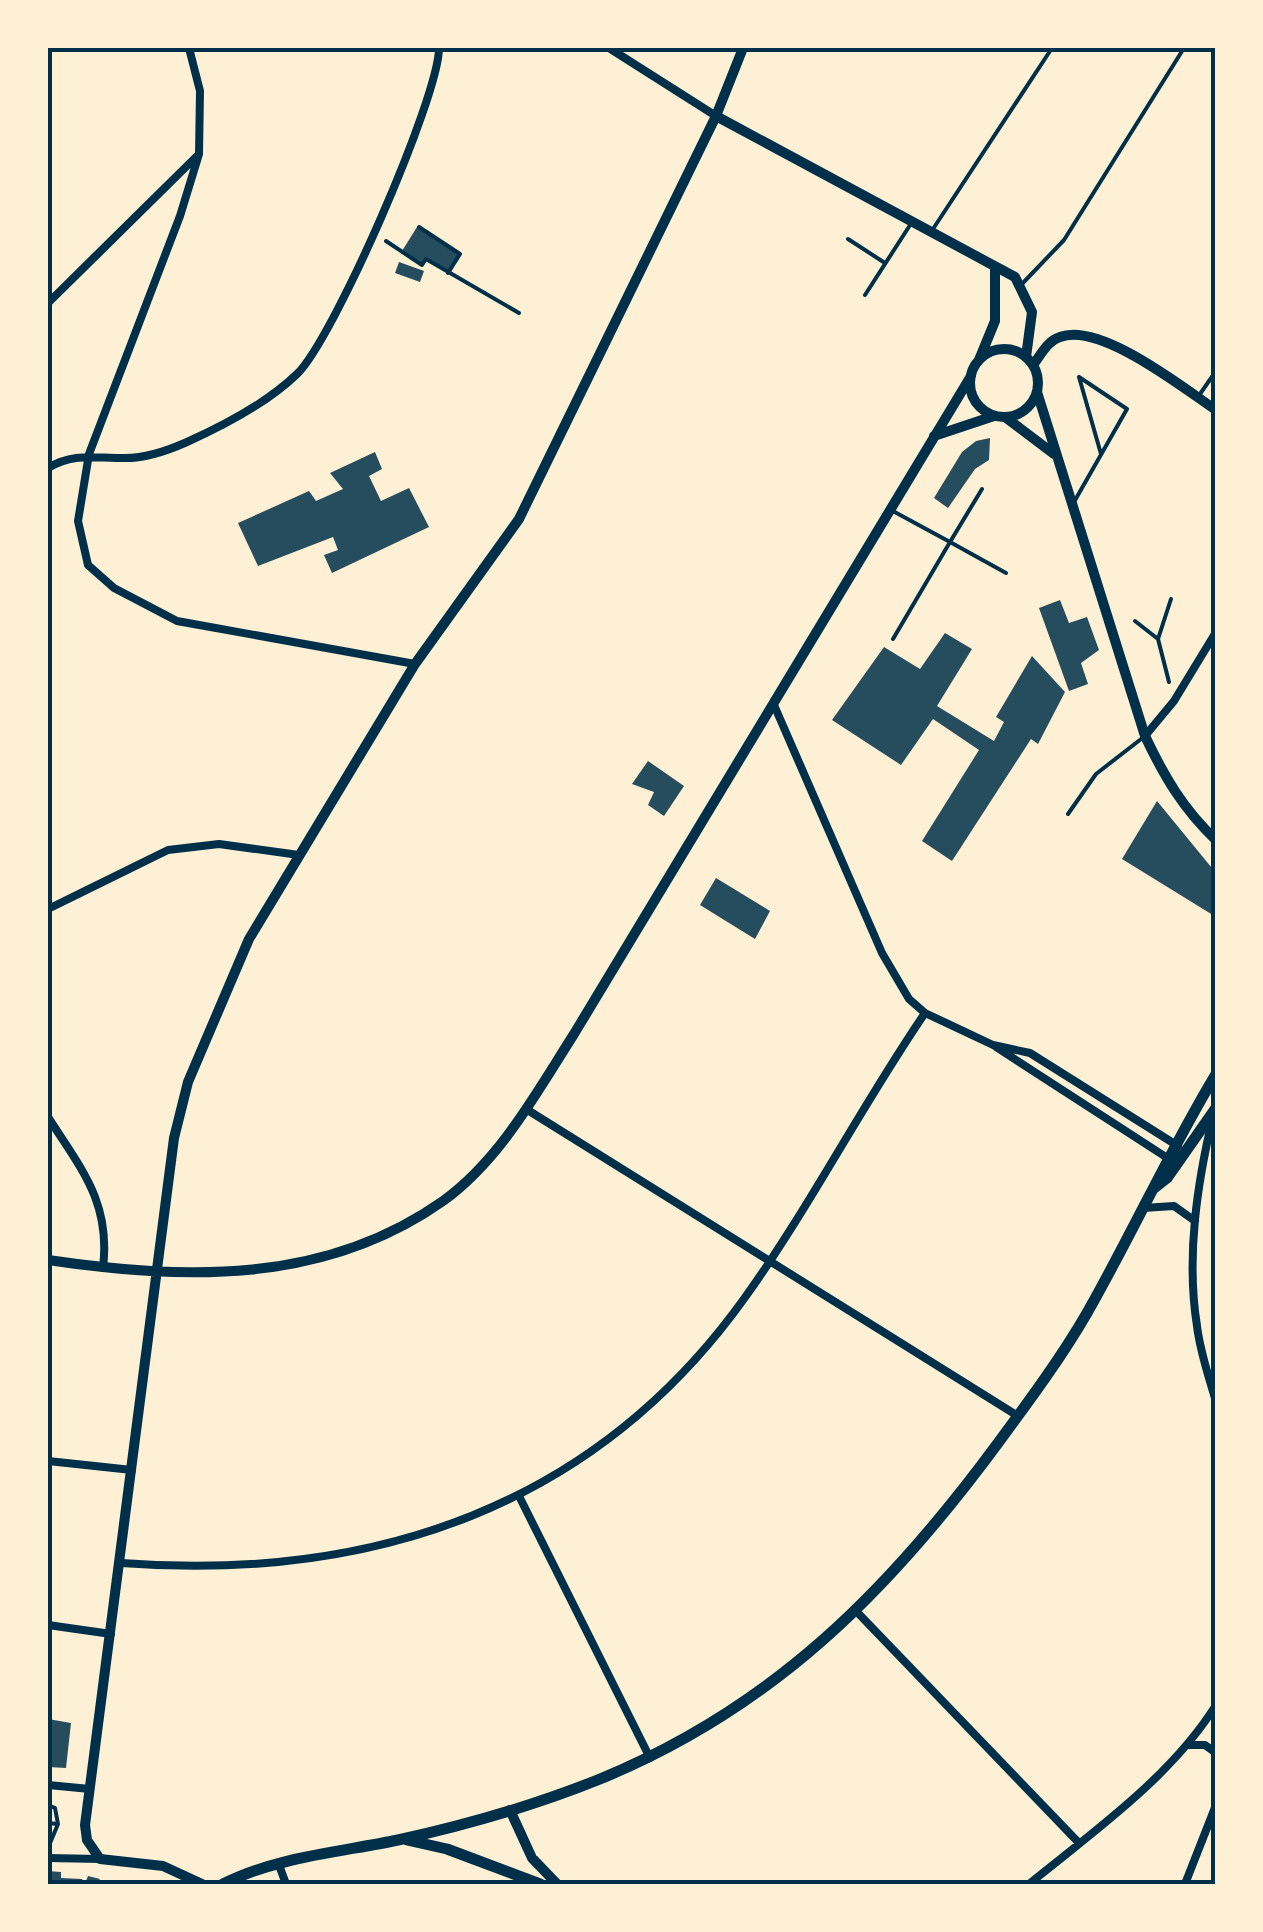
<svg xmlns="http://www.w3.org/2000/svg" width="1263" height="1932" viewBox="0 0 1263 1932" font-family="'Alegreya Sans',sans-serif">
  <rect width="100%" height="100%" fill="#fdf0d5"/>
  <path fill="#264d5e" d="M417,227L459,254L449,271L426,257L422,263L402,251Z
    M399,262L424,271L420,282L395,273Z
    M990,438L989,460L975,469L948,508L934,498L962,452L976,441Z
    M375,452L382,469L369,476L381,501L409,488L429,527L332,573L324,555L338,550L333,537L258,566L238,523L309,491L316,501L343,489L330,473Z
    M1060,600L1069,623L1087,617L1099,650L1081,663L1088,684L1069,691L1039,608Z
    M945,633L972,649L937,706L994,741L1004,722L996,717L1032,656L1065,692L1038,744L1031,739L952,861L922,841L979,750L933,719L901,765L832,720L884,647L920,669Z
    M648,761L684,786L664,816L648,805L654,792L632,784Z
    M1157,801L1216,873V917L1122,859Z
    M716,878L770,911L755,939L700,905Z
    M48,1719L71,1723L66,1768L48,1767Z
    M48,1871L61,1872V1878L82,1879L85,1884L88,1876L100,1879L96,1884H48Z"/>
  <g fill="none" stroke-linecap="round" stroke-linejoin="round">
    <path stroke="#003049" stroke-width="4" d="M419,227L460,254L448,273
      M386,241L422,265L426,259L519,313
      M1135,621L1158,639L1169,682
      M1158,639L1171,599
      M48,1805L55,1808L58,1824L48,1848
      M48,1823L58,1824"/>
    <path stroke="#003049" stroke-width="4" d="M933,229L1052,48
      M848,239L885,263
      M1021,285L1064,240L1184,48
      M865,295L912,222
      M1079,377L1101,454
      M1200,394L1216,371
      M982,489L950,542L1006,573
      M1074,502L1127,409L1079,377
      M891,510L950,542L893,639
      M1068,814L1096,774L1145,736"/>
    <path stroke="#003049" stroke-width="8" d="M189,48L200,91L199,154L180,216L89,454L78,521L88,565L114,588L177,621L415,664
      M609,48L716,116
      M48,303L196,157
      M48,468C73,453 93,458 121,458C143,459 167,451 187,442C225,425 267,403 297,374C334,338 439,97 439,48
      M774,705L882,953L909,999L925,1013L993,1045L1030,1053L1178,1146
      M1145,736L1174,701L1216,632
      M48,909L168,850L219,844L299,855
      M996,1047L1169,1159
      M526,1109L1018,1416
      M1213,1116C1197,1184 1186,1257 1197,1326C1200,1352 1209,1377 1216,1402
      M48,1117C81,1169 111,1202 103,1268
      M1143,1208L1174,1206L1195,1221
      M48,1461L132,1470
      M520,1498L650,1758
      M121,1563C373,1582 596,1507 746,1296C811,1205 862,1105 925,1013
      M857,1612L1079,1843
      M48,1625L111,1634
      M1188,1745H1205L1216,1753
      M48,1785L90,1789
      M48,1858L100,1859
      M279,1865L286,1884
      M1029,1884C1093,1832 1171,1777 1216,1705
      M1185,1884L1216,1805"/>
    <path stroke="#003049" stroke-width="10" d="M716,116L1015,277L1032,312L1026,357
      M970 383a34 34 0 1 1 68 0a34 34 0 1 1-68 0Z
      M979,360L995,321V269
      M1033,365C1041,355 1047,341 1060,337C1100,322 1182,387 1216,410
      M1037,392L1145,736C1164,776 1183,809 1216,840
      M1005,417L1054,454
      M934,436L994,416
      M48,1260C185,1280 324,1285 443,1201C500,1160 537,1092 574,1034L971,376
      M510,1810L532,1858L557,1884
      M202,1884L163,1866L100,1859L87,1840L85,1825L174,1138L188,1082L249,939L415,664L519,519L716,116L743,48"/>
    <path stroke="#003049" stroke-width="11" d="M1153,1189L1167,1178L1216,1108
      M407,1840L447,1849L540,1884
      M223,1884C276,1857 341,1852 398,1840C466,1825 536,1805 600,1779C773,1708 889,1591 998,1443C1029,1401 1061,1358 1087,1313C1132,1234 1169,1152 1216,1074"/>
  </g>
  <rect width="1263" height="1932" fill="none" stroke="#fdf0d5" stroke-width="100"/>
  <rect x="50" y="50" width="1163" height="1832" fill="none" stroke="#003049" stroke-width="4"/>
</svg>
